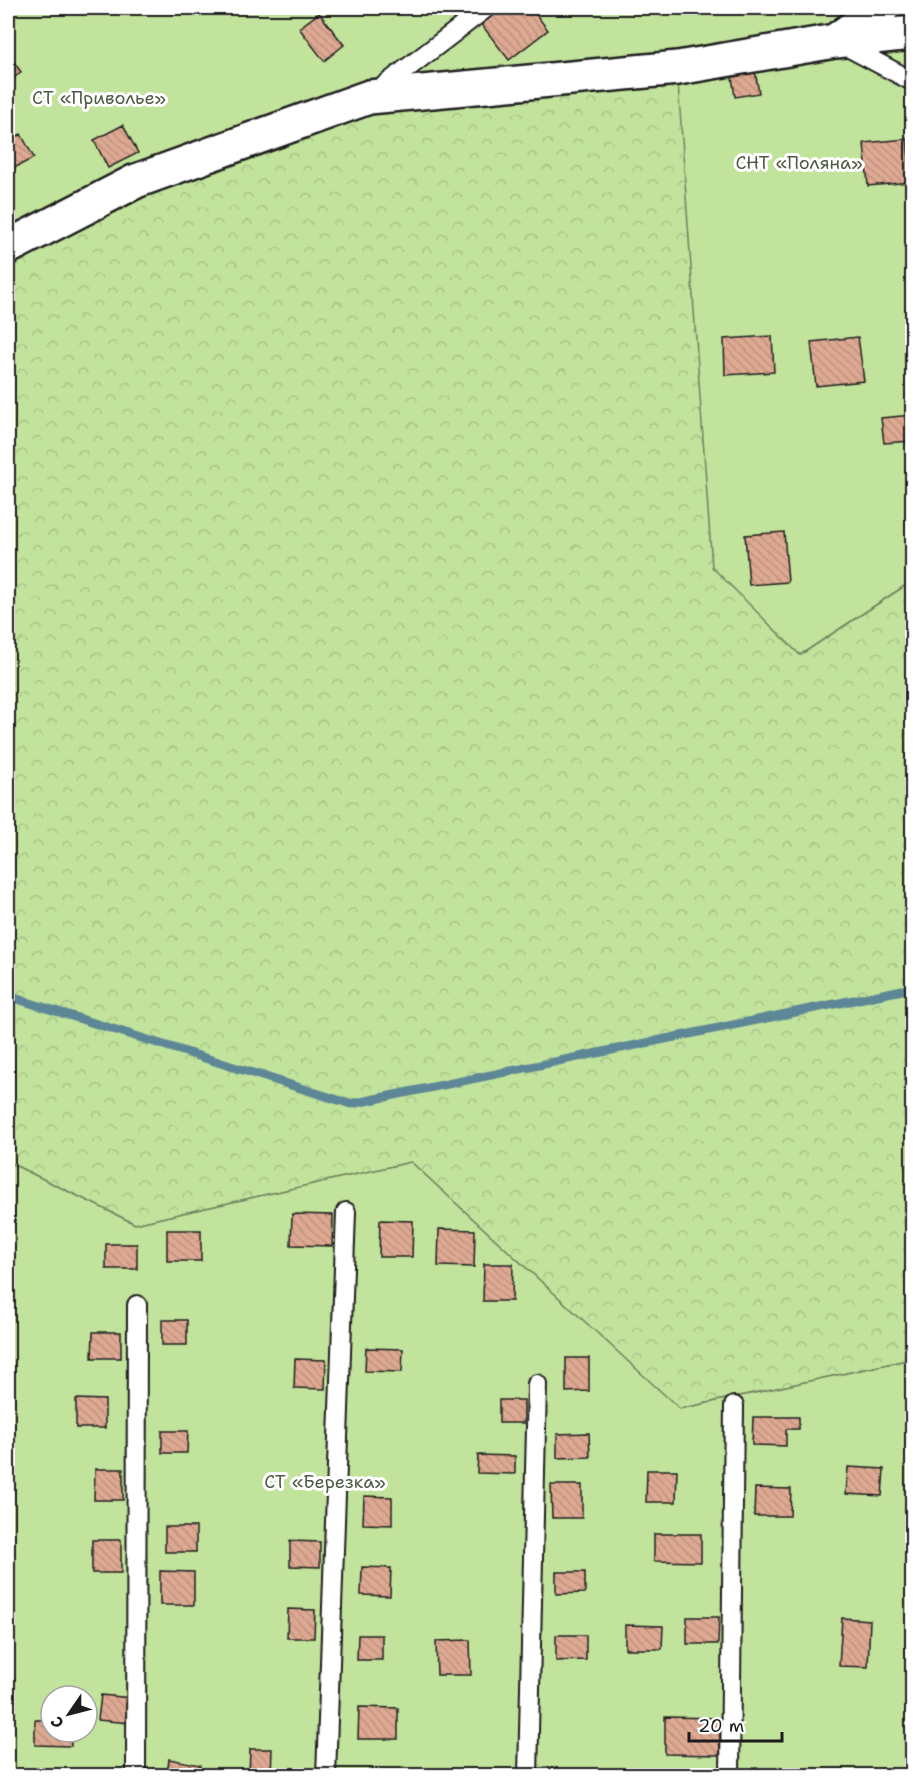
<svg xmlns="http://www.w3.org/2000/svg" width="920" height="1783" viewBox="0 0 920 1783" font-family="'Shantell Sans',sans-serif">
  <defs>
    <pattern id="forest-crowns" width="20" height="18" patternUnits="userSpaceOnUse" patternTransform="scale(1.5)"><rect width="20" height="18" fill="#c2e39c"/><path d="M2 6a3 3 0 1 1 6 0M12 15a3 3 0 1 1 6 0" fill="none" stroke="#a6c286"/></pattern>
    <pattern id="building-back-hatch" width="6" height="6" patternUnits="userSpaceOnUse" patternTransform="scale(1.5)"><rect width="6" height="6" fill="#dea992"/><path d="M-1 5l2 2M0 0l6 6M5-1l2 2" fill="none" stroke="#be917d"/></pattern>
  </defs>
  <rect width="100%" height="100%" fill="#fff"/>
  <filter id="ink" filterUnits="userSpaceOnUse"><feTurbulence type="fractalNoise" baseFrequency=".0167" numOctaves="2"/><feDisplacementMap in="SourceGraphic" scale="12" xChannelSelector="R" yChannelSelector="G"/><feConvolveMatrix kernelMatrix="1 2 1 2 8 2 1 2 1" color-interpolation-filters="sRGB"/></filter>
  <g filter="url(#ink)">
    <path fill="url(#forest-crowns)" stroke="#6f805c" stroke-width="1.5" d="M678,68L800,655L912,581V1359L679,1409L411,1162L135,1224L8,1162V247L369,97Z"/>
    <path fill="#c2e39c" stroke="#6f805c" stroke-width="1.5" fill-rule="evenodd" d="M8,8H912V581L800,655L712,567L677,68L369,97L8,247Z
      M8,1162L135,1224L411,1162L680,1409L912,1359V1775H8ZM51,1696H87V1732H51Z"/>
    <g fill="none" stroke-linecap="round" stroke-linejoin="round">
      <path stroke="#5d8797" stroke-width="9" d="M8,996L351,1104L912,988"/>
    </g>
    <path fill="url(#building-back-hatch)" stroke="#1c1c1c" stroke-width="1.5" d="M445,8H463L451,16Z
      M502,8H531L548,30L509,60L481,24Z
      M768,8H781L772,14Z
      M319,13L344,45L324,61L299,28Z
      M8,54L21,72L8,83Z
      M754,66L759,93L735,97L731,70Z
      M123,125L138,153L108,168L94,140Z
      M21,134L34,158L8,171V141Z
      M907,139L911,182L868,186L864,143Z
      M772,336L774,372L725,375L724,339Z
      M858,337L864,381L816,386L811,342Z
      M912,415V441L884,443L881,418Z
      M784,532L788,582L749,585L745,535Z
      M292,1214L333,1215L332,1246L291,1245Z
      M380,1220L413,1221L412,1257H379Z
      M439,1229L475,1230L474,1267L438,1266Z
      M167,1230H201V1261H167Z
      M106,1244H137V1269H106Z
      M484,1264H513L512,1301H483Z
      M162,1320H187V1345H162Z
      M93,1332H121V1358H92Z
      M366,1348L403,1349L402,1372L365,1371Z
      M8,1358H10L9,1383H8Z
      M566,1358H589V1391L566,1392Z
      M295,1359L326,1360L325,1389L294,1388Z
      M76,1399L105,1400V1428H76Z
      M499,1400H524V1423H499Z
      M753,1417H799V1429H786V1446L752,1445Z
      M162,1431H188L187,1453H162Z
      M589,1433L590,1457L557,1458V1434Z
      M478,1455L515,1456V1474L477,1473Z
      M8,1462H10L9,1490H8Z
      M848,1467L884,1469L882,1496L846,1494Z
      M95,1469H123V1500H94Z
      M647,1470H677L676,1502H646Z
      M551,1485H582V1518H552Z
      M755,1488L791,1489L790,1516H754Z
      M364,1496L392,1497V1525L363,1524Z
      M165,1527H196V1552H165Z
      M654,1534H701V1562L654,1561Z
      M92,1540H121V1573H92Z
      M290,1541L320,1542V1567L290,1566Z
      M362,1567L391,1568L390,1596L361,1595Z
      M160,1571L194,1572V1605H160Z
      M556,1572H585V1593L556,1594Z
      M288,1609L315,1610L314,1638H287Z
      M687,1617H719L718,1644H687Z
      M842,1618L870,1620L868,1667L839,1666Z
      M625,1625L663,1626L662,1649H625Z
      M358,1635H382V1660H357Z
      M556,1635H586V1660L556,1661Z
      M470,1640L471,1675H437L436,1641Z
      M101,1695L132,1698L129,1723L98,1720Z
      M359,1707L398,1708V1739H358Z
      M665,1717L720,1718V1755L665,1754Z
      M35,1720H51V1732H71V1746L35,1745Z
      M250,1749H272L271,1776H249Z
      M169,1759L200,1765L198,1776H167Z"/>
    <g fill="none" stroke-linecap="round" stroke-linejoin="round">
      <g stroke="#1c1c1c" stroke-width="22">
        <path id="service" d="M842,44L912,81
          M376,92L486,8
          M136,1776L137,1305
          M326,1776L346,1212
          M528,1776L537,1384
          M730,1776L734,1406"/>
      </g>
      <g stroke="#1c1c1c" stroke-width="38">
        <path id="minor" d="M836,40L882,8
          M8,247L136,181L369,97L678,68L835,41L912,33"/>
      </g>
      <use href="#service" stroke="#fff" stroke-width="18"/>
      <use href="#minor" stroke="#fff" stroke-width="33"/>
    </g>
  </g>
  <g text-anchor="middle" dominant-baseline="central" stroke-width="6" stroke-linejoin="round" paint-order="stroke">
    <g font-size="18" fill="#4e5842" stroke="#fff">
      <text x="99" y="98">СТ «Приволье»</text>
      <text x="799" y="163">СНТ «Поляна»</text>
      <text x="325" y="1482">СТ «Березка»</text>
    </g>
  </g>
  <rect width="920" height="1783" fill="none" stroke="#fff" stroke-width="30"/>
  <rect x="15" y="15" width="890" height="1753" fill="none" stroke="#1c1c1c" stroke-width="2" filter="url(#ink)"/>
  <g transform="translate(69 1714) rotate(235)"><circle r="28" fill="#ffffff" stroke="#a4a4a4" stroke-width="1.5"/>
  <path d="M0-4.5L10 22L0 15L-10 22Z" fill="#1c1c1c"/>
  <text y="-9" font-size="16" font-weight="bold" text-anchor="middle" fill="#1c1c1c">С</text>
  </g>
  <path d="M689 1732v9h93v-9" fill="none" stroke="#1c1c1c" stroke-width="3"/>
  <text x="698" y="1732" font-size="18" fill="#1c1c1c" stroke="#ffffff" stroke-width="4.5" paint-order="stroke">20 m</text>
</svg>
